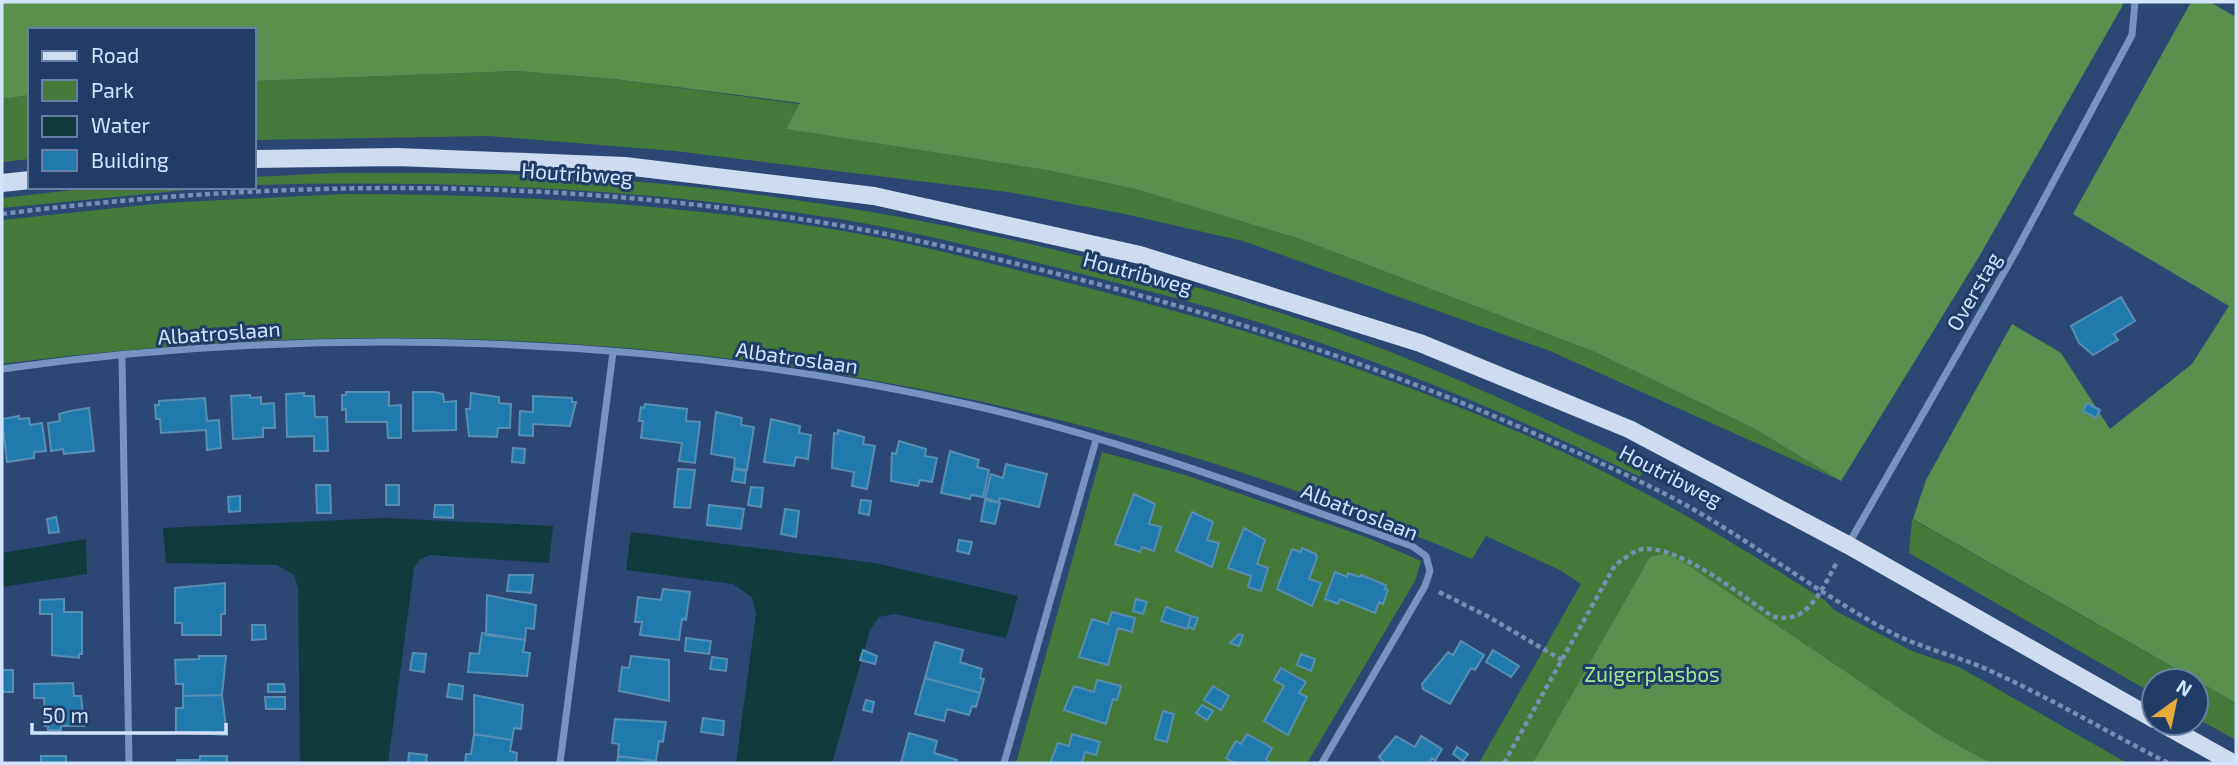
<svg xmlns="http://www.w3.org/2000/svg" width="2238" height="765" viewBox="0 0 2238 765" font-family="'Exo 2',sans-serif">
  <rect width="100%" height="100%" fill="#2c4773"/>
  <path fill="#447939" d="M517,71L614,79L800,104L787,129L1047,170L1135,189L1300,239L1595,352L1755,429L1841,481L1550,351L1243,241L1120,213L1008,192L675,151L488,136L254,140V81Z
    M30,95V159L2,162V99Z
    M335,173C424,173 513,172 601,179C838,195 1088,248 1314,324C1427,362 1537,415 1645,466L1640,477C1520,418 1395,366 1267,325C1199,303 1129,286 1059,268C980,248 901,228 820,216C632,188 444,180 254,185V177Z
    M98,187H218L2,208V198Z
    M343,194C502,194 662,203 819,227C897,239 973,259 1049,278C1137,300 1226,324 1312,353C1423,391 1534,434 1637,489C1702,523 1764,562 1826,601L1834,610L1912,651L1959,667L2127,763H1991L1936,733L1756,614L1955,763H1479L1581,584L1560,570L1486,536L1472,559C1004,359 505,297 2,364V220L164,203Z
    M1102,452L1185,475L1366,537L1421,561L1415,581L1307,763H1016Z
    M1912,519L2236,703V740L2196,718V681H2154V694L1909,553Z"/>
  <path fill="#59904d" d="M2,2H2122L2123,5L1980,255L1841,481L1755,429L1595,352L1300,239L1135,189L1047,170L786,129L800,103L614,79L517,71L254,81V30H30V95L2,99Z
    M2191,2H2210L2236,17V703L1913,519L1926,480L2012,324L2061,353L2110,429L2192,364L2229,306L2073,214Z
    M1664,554L1682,561L1936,733L1991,763H1533L1650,557Z"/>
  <path fill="#103a3c" d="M385,518L553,526L549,563L430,555L419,560L414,568L388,763H300L298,588L294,575L277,565L166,563L163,528Z
    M631,532L875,563L1018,596L1006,638L895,614L879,617L870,630L832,763H736L756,614L752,597L733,584L626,570Z
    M86,539L87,574L2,587V553Z"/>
  <path fill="#217aad" stroke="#578eb4" stroke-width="2" d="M2121,297L2135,321L2114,334L2118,340L2093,355L2079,343L2071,326Z
    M346,392H389V406L401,405V438H388L387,422H346V409L342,410V395H346Z
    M413,392H434L443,394L444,402L456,401V430L413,431Z
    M304,393V396H314L315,417H327L328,451H314V436L287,437L286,394Z
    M471,393L499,397V403L511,404L510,428H498L497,437L469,436L466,409H470Z
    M250,395V398L261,397V404L274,403L275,428H263V437L233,439L231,396Z
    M533,396L572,398V402H576L570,426L533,424V436L519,435L520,411L533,412Z
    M205,398L207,421L219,420L221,448L207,450L206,430L161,433L160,419H156L155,405H159V401Z
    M2087,403L2100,410L2096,418L2083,411Z
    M645,404L687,409L686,421L700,422L695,463L679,461L682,443L641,438L643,421H639L641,407L644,408Z
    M89,408L94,451L64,454L63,449L51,451L48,423L60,421L59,414L70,411Z
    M716,412L742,418L741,425L754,427L747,470L734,468L735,458L711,454Z
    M19,416V419L29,418L30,425L42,423L46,451L34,452V458L7,462L2,419Z
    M771,419L800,426L799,433L811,435L808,459L796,457L794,466L764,462Z
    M838,430L864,437L863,444L875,446L867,489L852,486L854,472L832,468L834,433L838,434Z
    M899,441L926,449L925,456L937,458L932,482L920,480L918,486L891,481L892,453L896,454Z
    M513,448L525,449L524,463L512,462Z
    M950,451L979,460L977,467L989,470L983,497L971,495L970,499L941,493Z
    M1006,464L1047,474L1039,507L1000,498L999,502L985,498L991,474L1003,478Z
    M678,469L695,470L690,508L674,507Z
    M734,469L746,471L745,483L732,481Z
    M316,485H330L331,513H317Z
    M386,485H399V505H386Z
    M751,487L763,488L761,507L748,505Z
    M1134,494L1155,504L1149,524L1161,527L1154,551L1142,547L1140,552L1115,544Z
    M240,496V511L229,512L228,497Z
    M861,500L871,501L869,515L859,513Z
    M985,500L1000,503L995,524L981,521Z
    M435,505H453V518L434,517Z
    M709,505L744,509L741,529L707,525Z
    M785,509L799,511L796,537L781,534Z
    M1192,512L1213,522L1207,540L1219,543L1212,567L1176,551Z
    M56,517L59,532L49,533L47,519Z
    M1244,528L1265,540L1257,564L1268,568L1261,591L1248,587L1251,576L1228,568Z
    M959,540L972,542L969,554L957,551Z
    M1302,548L1316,554L1317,558L1309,579L1321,583L1312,606L1277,589L1292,549L1301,552Z
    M1335,572L1347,577L1348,573L1360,577L1361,575L1386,585L1385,589L1388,590L1383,604L1379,602L1375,613L1340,599L1338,604L1325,599Z
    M509,575H533L531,593L507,591Z
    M225,583V614H221V635H182V623H175V588Z
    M663,589L690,592L686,620L682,619L679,640L640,635L642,622H635L638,597L661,600Z
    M487,595L536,605L534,629L526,628L525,640L486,635Z
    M64,599V612H82V654H79V658L52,655V614H40V600Z
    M1136,599L1147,602L1143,614L1133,611Z
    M1166,607L1191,616L1187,629L1161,621Z
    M1112,612L1135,618L1132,632L1118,628L1108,665L1079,657L1092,619L1108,624Z
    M1191,616L1198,618L1194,629L1188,627Z
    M252,625H265L266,639L252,640Z
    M482,633L525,640L523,652L530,653L527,676L468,672L470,653L479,654Z
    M1239,634L1243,635L1239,646L1230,643Z
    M686,638L711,641L709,654L685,651Z
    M1461,641L1484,655L1475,670L1471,668L1450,704L1423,689L1422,684L1448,652L1453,655Z
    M935,642L963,650L960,662L982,669L980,678L984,679L980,693L925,678Z
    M863,650L877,656L875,664L860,660Z
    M1493,650L1519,666L1511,677L1486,662Z
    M413,653L426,654L424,672L410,670Z
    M1301,654L1315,659L1311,671L1297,665Z
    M199,656H226L222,695L183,696V684H176L175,660L199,659Z
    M631,656L669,660V701L619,691L622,667L629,668Z
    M712,657L727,659L726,671L710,669Z
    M1281,668L1306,682L1299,693L1307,697L1288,735L1264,721L1284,686L1274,680Z
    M2,670H13V692H2Z
    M925,678L980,693L976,707L972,706L969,715L947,709L944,721L915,714Z
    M1097,680L1121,686L1117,700L1113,699L1106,724L1064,710L1074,686L1094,692Z
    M73,683L74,696H81L84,726H61V730H48V726H45L44,698H34V684Z
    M268,684H284L285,692H268Z
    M449,684L463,686L462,699L447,697Z
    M1213,686L1229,696L1221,710L1204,700Z
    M222,695L227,735L176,732V708H183V696Z
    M474,695L523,705L521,729L514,728L512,740L474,734Z
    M265,697H285V709H266Z
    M866,700L874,702L872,712L863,710Z
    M1202,705L1213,711L1207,720L1196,713Z
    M1163,711L1174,714L1167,742L1155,739Z
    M703,718L724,721L723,735L701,732Z
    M615,719L666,722L663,742L659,741L656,761L618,756L619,744L612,743Z
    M909,733L937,741L934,753L957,760L956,763H901Z
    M474,734L512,740L510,751L517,753L516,763H465L466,754H471Z
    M1072,734L1100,742L1096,755L1085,752L1082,763H1050L1058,743L1069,746Z
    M1247,734L1272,748L1266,759L1269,763H1235L1226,758L1236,741L1241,744Z
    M1396,736L1415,747L1421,736L1442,749L1435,761L1432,758L1429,763H1384L1379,757Z
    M1457,747L1468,754L1463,761L1453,754Z
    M409,753L427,755L426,763H408Z
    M41,756H66V763H41Z
    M200,756H227V763H177V760H200Z
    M618,756L656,761V763H617Z"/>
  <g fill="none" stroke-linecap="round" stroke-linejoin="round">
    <path stroke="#788fb3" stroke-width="4.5" stroke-dasharray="5 3.5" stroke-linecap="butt" d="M2,214C274,179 554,177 825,223C912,237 997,259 1082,280C1238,320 1391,370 1538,435C1593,460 1651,484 1703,515C1769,554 1830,601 1898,636C1926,649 1956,656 1984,668C2047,696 2107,732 2168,763
      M1439,592L1487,616L1562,660
      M1504,763L1615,565C1623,560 1634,550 1643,549C1681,546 1740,595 1772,616C1809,627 1822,587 1838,561"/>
    <path stroke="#7693c2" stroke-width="7" d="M122,357L129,763
      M2,369C317,324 661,335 971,405C1122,439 1267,495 1412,546L1426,556L1430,571L1425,586L1322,763
      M1849,543L2015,253L2132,35L2135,2
      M560,763L613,352
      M1004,763L1096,440"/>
    <path stroke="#cfdbee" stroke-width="18" d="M254,159L397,157L625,166L874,196L1140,255L1420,343L1629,429L1848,545L2154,719
      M2,183L30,180
      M2161,723L2233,763"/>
  </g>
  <g text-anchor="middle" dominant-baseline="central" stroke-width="6" stroke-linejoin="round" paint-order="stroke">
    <g font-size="21" fill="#d2e3fe" stroke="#223c68">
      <text transform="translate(577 173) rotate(4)">Houtribweg</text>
      <text transform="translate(1138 272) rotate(15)">Houtribweg</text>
      <text transform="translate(1973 291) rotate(-60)">Overstag</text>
      <text transform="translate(219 332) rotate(-4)">Albatroslaan</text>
      <text transform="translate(797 357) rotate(8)">Albatroslaan</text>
      <text transform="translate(1671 475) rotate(27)">Houtribweg</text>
      <text transform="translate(1360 511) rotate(21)">Albatroslaan</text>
    </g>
    <g font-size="21" fill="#9feb8f" stroke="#223c68">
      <text x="1652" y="673">Zuigerplasbos</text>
    </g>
  </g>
  <rect width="2238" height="765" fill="none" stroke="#d2e3fe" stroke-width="7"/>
  <rect x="28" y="28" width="228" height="161" fill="#223c68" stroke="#687fa4" stroke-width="2"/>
  <rect x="42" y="51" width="35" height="10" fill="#cfdbee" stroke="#687fa4" stroke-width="2"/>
  <text x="91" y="63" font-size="21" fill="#d2e3fe">Road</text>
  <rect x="42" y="80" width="35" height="21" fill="#447939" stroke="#687fa4" stroke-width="2"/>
  <text x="91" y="98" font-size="21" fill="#d2e3fe">Park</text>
  <rect x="42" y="116" width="35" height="21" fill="#103a3c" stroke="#687fa4" stroke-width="2"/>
  <text x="91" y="133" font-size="21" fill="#d2e3fe">Water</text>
  <rect x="42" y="150" width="35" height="21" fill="#217aad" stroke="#687fa4" stroke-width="2"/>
  <text x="91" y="168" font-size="21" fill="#d2e3fe">Building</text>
  <g transform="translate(2175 702) rotate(33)"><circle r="33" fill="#223c68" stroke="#687fa4" stroke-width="2"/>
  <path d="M0-5L12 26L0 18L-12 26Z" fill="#e7ac37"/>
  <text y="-10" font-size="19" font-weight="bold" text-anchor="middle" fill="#d2e3fe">N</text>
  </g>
  <path d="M32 723v10h194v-10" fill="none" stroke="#d2e3fe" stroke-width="3.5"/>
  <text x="42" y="723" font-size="21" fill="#d2e3fe" stroke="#223c68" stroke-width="5" paint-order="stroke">50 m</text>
</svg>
